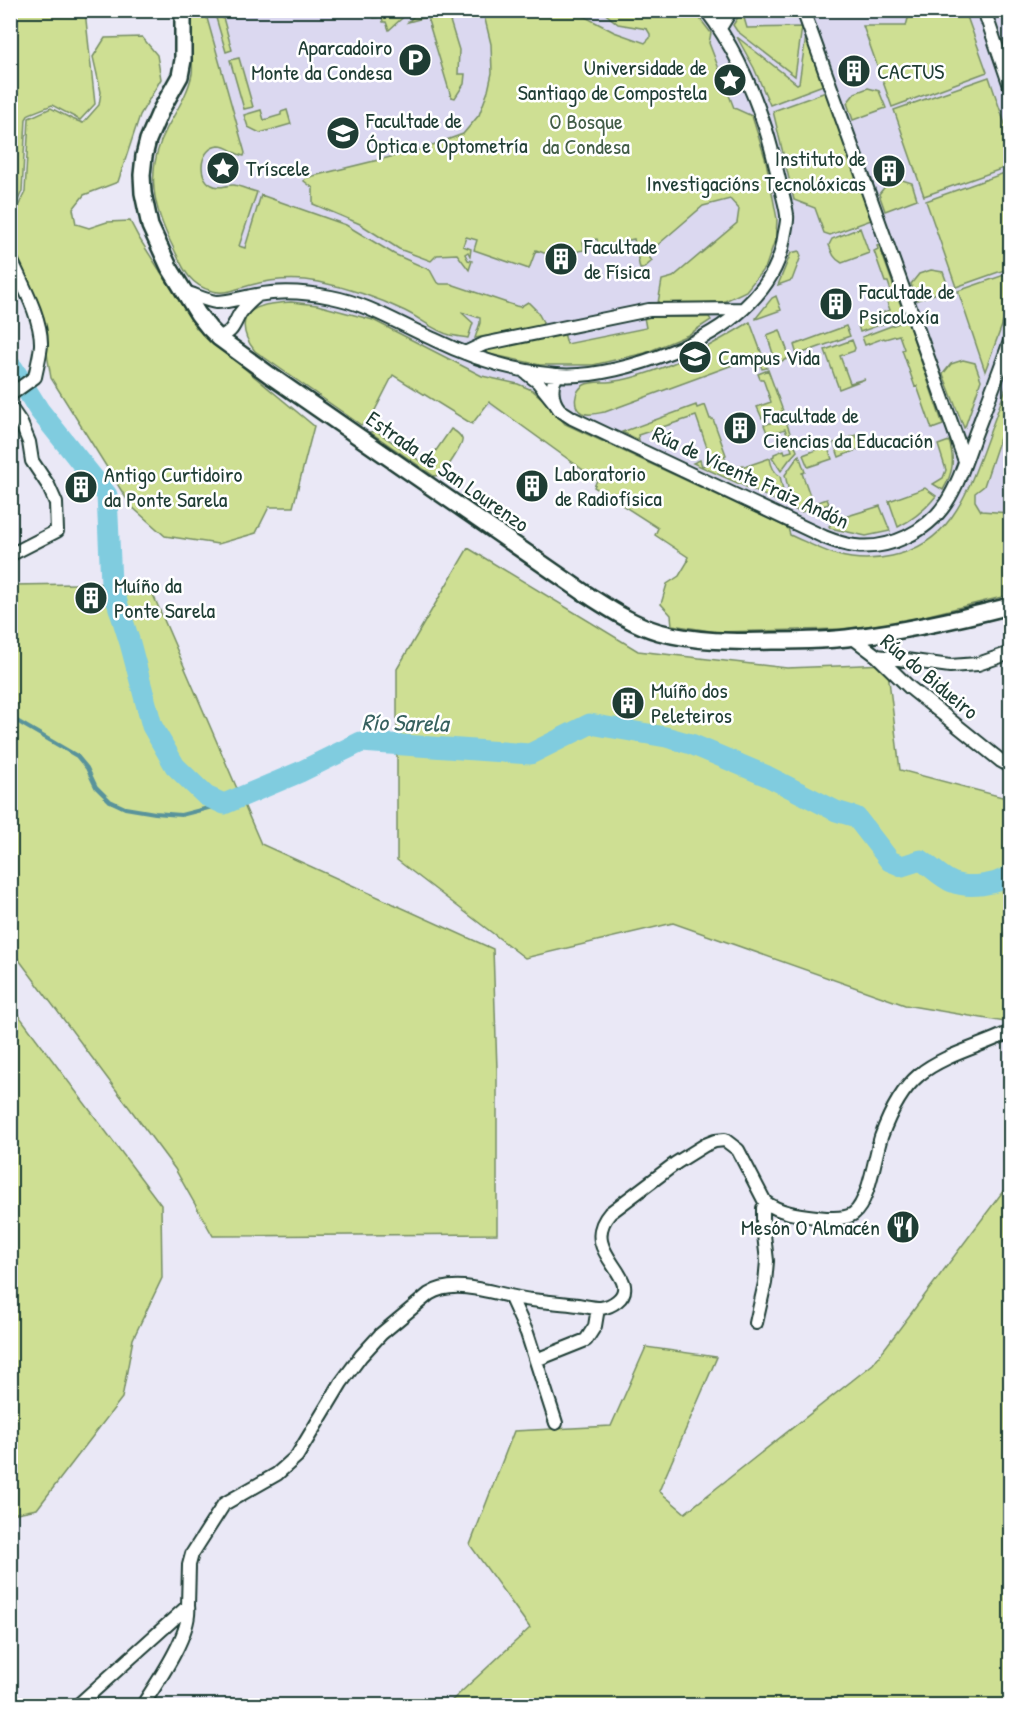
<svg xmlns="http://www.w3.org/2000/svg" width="1021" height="1716" viewBox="0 0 1021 1716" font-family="'Patrick Hand',sans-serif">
  <rect width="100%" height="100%" fill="#eae8f6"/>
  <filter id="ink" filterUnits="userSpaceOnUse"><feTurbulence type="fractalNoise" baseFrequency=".0167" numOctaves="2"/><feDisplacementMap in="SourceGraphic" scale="12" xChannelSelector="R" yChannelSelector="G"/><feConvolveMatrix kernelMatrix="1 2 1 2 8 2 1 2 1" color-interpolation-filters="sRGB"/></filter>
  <g filter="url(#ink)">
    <path fill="#dbd8f0" d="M192,11H1010V595L900,622L541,430L216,284L177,111L195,74Z"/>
    <path fill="#cedf93" stroke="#768e64" stroke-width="1.5" d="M11,10L85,11L95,104L80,120L52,105L29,114L26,119L22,191L11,216Z
      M376,10H410V11L389,30L386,22H383L382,17L374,18L372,11Z
      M420,10L447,11L459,50L458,74H465L464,84L455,98L451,97L427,17L408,22Z
      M192,11H205L245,153L244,156C235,155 229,146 219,146C200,147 196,177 212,185C220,190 227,184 234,185C242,187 249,190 257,192L239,246L245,248L261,195L346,225L394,254L430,270L436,281L440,284H451L516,306L520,307L528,302L537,311L543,322L542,326L475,338L480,323V318L461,312L473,323L468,338C462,337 455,336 450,335C434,331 420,318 405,311C378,298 349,288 319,282C297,278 274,279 251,285C238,288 226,295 212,291C189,285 183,268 174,249C153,208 144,171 167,128C176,111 188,94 192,74C193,69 192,62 192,56C192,41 192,26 192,11Z
      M214,11H234L222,14L232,50L226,52Z
      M483,11H574L614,32L645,43L650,38V34L647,29L618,24L602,11H694L711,33L709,43L734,108L752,116L766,161L777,219L776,237L766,266L746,291L723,302L696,303H658L662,280L673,277L737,223L739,209L730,199L703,206L647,254L652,261L644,268L640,269L634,239L599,247L597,239L583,241L584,250L552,256L536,250L529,269L474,250L477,240L466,237L463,246L471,249L470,256L468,252L465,254L468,260L472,261L469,270L457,254L437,255L431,261L399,249L360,224L313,204V188L304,181L305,178L419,150L463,134L479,115L488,91L492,73L491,44Z
      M742,11L747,28L802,27L795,76L737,31L733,25Z
      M910,11H965L987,72L892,107L863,26H906Z
      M806,36L823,85L770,105L754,68L737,37L797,84L799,83Z
      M142,37L157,55L161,79L140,115L118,182L84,195L73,209L76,224L89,228L107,222L130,221L139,238L197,329L314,426L293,507H269L256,533L218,544L165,536L131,506L51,378L42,323L11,243L10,223L25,192L29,118L51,108L72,119L83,123L99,105L101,92L93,57L105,38Z
      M239,58L253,107L244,109L230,60Z
      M989,77L1010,139V166L924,196L894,110Z
      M868,88L879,91L886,108L853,120L847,103L855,93Z
      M826,92L871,220L830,235L824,233L815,208L794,200L773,111Z
      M261,110L264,120L281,115V112L287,110L291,124L260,133L248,127L244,115Z
      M1010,171V268L956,287L926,201Z
      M899,179L912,183L917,199L885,211L879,194L887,184Z
      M860,228L869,253L842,263C834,259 832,253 829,245L832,239Z
      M879,245L895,290L891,291L888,282H885L874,251L878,249L877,246Z
      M799,251L801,256L792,280L778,285L791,253Z
      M931,270L943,272L949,289L917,300L911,284L919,274Z
      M1010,273V304L985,371L958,291Z
      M896,293L905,316L860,332L857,322L890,310L885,297Z
      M776,296L781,310L756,319V318L772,298Z
      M291,302L317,305L373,320L482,376L518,384L532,390L545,401L565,424L788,528L790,535C806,542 821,550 837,555C855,560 874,560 892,556C948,544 965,499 983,451C992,426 1001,402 1010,377V408L984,486L975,493V501L981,511L1010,513V595L900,622L841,629L717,632L672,625L671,615L661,604L667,584L679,576L688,561L687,559L688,557L655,535L658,528L594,487L597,480L489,402L472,424L393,375L371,418L368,422L361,425L255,351C242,335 237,313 262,306C272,303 281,303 291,302Z
      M644,317H709L711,320L688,335L645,353L593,365H540L489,354L487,352L488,349L564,333L567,344L646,328Z
      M907,320L943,425L932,429L917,386L915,387L902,350L904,349L899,335L885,339L884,338L865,345L862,337Z
      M750,322L767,368L762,369L757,356L605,412C598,413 589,416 582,413C572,407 574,391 584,385C592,381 606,383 615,381C623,380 631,378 638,376C679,364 714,344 750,322Z
      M846,326L850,336L797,355L794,345Z
      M780,330L790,358L776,363L767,335Z
      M852,340L855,348L854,351L840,356L850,383L865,379L839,389L825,350Z
      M963,360L975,363L981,380L965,427L964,428L943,374L951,364Z
      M768,370L783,411L762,418L757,407L771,402L763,379H760L758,374Z
      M696,405L697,408L705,405L710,419H713L726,455L724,456L729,470L743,465L744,467L770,458C771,466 773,472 780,476L786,505L693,463L700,460L702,466L712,462L696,416L638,435L639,440L622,432Z
      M785,418L792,439L789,440L785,429L768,435L764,425Z
      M451,429C455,431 460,434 462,439C464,444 447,468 443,473C439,476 439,475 434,476L370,432L376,431L426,465Z
      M856,435L861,448L839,457L834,443Z
      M949,441C955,460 953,473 943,490L933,484L943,478L946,470L938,445Z
      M794,443L797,451L789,460L781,471L772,457L774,456V454L784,450L785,453L792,451L790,444Z
      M827,446L832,459L808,467L803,455Z
      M799,455L805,472L802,473L813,504L827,499L829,504L801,512L793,509L785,475Z
      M925,488L936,496C925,510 914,519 898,527L889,501Z
      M880,506L890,531L866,536L830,528L829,526L838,519Z
      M468,548L638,651L787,668L887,664L900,770L1010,799V1014L1005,1022L905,1005L673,923L525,958L397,860V669Z
      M148,583L261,844L493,949L497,1070V1234L213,1236L175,1169L11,949V585Z
      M11,1005L161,1205L162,1278L133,1339L122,1398L37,1509L11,1514Z
      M1010,1182V1705H447L530,1628L470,1545L514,1431L611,1426L646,1347L717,1357L659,1491L685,1513L873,1364Z"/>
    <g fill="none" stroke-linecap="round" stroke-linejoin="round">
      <path stroke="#59939b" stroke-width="4" d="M10,717L77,756L87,768L96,787L110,801L125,808L155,813L181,815L224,804"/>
      <path stroke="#80ccdf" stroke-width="21" d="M10,367L13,368L39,410L107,495L111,583L130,643L152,726L175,766L206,796L224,804L300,772L361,742L530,754L590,724L666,737L691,744L767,776L836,811L856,817L890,861L902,866L921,860C930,866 942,878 952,882C968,889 997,885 1010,875"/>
      <g stroke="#1f3d34" stroke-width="16">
        <path id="minor" d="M803,10L965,461
          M984,10L1010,86
          M720,28L731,10
          M10,257C21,282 42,318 41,345C40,356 37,367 35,377L10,395
          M185,292C195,295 207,301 216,302C230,302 244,297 257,295C282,290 306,292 331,297C368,304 399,324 433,339C472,358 512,371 556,375C594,378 639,365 673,351C722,332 776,294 784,238C785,230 788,222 787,215C786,206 783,197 781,188C776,168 772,149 766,130C752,87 734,46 706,10
          M219,338C232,331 232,329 238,317C242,308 251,301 258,295
          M465,353L484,344L649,310L743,309
          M525,372L538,382L554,402
          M558,375C550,384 551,399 559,409C562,412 568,415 572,418L824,537C834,541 844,545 855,546C889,550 927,532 946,503C961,480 968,452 978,427C989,398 1000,370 1010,341
          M10,407L21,423L29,442L32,461L48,485L56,503L57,531L10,555
          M853,638L877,656L909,687L965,732L1001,761L1010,766
          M877,656L950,666L978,664L1010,653
          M510,1296L527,1333L556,1423
          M756,1323L765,1283L767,1261L763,1226V1208L766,1203
          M536,1360L586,1340L595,1326L598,1308
          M77,1706L188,1606L189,1565L192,1554L224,1504L277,1474L297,1456L341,1383L361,1356L381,1334L429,1294C458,1276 500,1297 532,1300C547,1302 563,1303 578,1305C585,1306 593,1308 601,1308C607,1307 612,1305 617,1301C646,1278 576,1252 610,1213L676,1163L705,1145L715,1141L725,1140L738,1150L765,1202C780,1213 799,1215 817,1217C827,1218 844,1220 853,1214C869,1203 875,1155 881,1137C889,1115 901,1090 919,1075C943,1055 982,1046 1010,1032
          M142,1706C157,1683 192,1633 188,1606"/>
      </g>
      <g stroke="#1f3d34" stroke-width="20">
        <path id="tertiary" d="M183,10V60L180,76L161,110L148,140L144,156L142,175L143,193L150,226L169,267L198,314L209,328L219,338L271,376L583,592C607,607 631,624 659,632C696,642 734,642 772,641C799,641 827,641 854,637C907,631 959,619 1010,606"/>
      </g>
      <use href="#minor" stroke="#fff" stroke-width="12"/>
      <use href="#tertiary" stroke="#fff" stroke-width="15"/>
    </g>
  </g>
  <defs>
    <g id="parking-disc" transform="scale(1.725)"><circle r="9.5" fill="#1f3d34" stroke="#fff"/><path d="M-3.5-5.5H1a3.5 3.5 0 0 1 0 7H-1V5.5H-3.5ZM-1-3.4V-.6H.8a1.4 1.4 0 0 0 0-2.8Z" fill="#fff"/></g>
    <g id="building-disc" transform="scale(1.725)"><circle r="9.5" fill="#1f3d34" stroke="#fff"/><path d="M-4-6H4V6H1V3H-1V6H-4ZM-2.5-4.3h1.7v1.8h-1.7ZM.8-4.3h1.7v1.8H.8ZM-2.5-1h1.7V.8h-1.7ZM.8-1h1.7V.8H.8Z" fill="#fff"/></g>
    <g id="sight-disc" transform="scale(1.725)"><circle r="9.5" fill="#1f3d34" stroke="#fff"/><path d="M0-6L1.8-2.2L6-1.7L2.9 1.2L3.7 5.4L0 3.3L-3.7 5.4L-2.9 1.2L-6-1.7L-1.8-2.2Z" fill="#fff"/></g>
    <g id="university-disc" transform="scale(1.725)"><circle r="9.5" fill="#1f3d34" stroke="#fff"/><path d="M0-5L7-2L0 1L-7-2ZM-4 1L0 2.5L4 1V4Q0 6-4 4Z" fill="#fff"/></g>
    <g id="restaurant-disc" transform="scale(1.725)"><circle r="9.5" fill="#1f3d34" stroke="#fff"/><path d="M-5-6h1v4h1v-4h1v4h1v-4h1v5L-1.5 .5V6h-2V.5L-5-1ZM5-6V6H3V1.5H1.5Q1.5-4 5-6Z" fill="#fff"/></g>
  </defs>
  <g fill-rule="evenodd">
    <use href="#parking-disc" x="415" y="60"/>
    <use href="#building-disc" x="854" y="71"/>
    <use href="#sight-disc" x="730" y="80"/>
    <use href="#university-disc" x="343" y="133"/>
    <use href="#sight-disc" x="223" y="168"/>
    <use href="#building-disc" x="889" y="171"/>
    <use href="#building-disc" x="561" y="259"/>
    <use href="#building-disc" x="836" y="304"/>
    <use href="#university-disc" x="695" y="357"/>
    <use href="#building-disc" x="740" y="428"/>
    <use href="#building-disc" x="532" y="486"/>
    <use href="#building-disc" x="81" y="487"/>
    <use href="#building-disc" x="91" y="598"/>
    <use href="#building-disc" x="628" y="703"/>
    <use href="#restaurant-disc" x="903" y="1227"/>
  </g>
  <g text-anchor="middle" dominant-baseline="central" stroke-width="5" stroke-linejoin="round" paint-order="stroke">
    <g font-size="22" fill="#1f3d34" stroke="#fff" text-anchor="start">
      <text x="392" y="47" text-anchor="end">Aparcadoiro<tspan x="392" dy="25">Monte da Condesa</tspan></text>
      <text x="707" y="67" text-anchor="end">Universidade de<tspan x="707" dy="25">Santiago de Compostela</tspan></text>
      <text x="877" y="71">CACTUS</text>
      <text x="366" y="120">Facultade de<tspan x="366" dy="25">Óptica e Optometría</tspan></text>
      <text x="866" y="158" text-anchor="end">Instituto de<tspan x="866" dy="25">Investigacións Tecnolóxicas</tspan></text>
      <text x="246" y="168">Tríscele</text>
      <text x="584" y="246">Facultade<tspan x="584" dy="25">de Física</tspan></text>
      <text x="859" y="291">Facultade de<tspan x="859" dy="25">Psicoloxía</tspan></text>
      <text x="718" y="357">Campus Vida</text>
      <text x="763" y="415">Facultade de<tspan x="763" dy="25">Ciencias da Educación</tspan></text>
      <text x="555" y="473">Laboratorio<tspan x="555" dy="25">de Radiofísica</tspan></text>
      <text x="104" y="474">Antigo Curtidoiro<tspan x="104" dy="25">da Ponte Sarela</tspan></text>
      <text x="114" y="585">Muíño da<tspan x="114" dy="25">Ponte Sarela</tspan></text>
      <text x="651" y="690">Muíño dos<tspan x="651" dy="25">Peleteiros</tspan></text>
      <text x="880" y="1227" text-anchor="end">Mesón O Almacén</text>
    </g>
    <g font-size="22" fill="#425d47" stroke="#fff">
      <text x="586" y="121">O Bosque<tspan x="586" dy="25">da Condesa</tspan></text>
    </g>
    <g font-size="22" fill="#1f3d34" stroke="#fff">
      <text transform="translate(448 471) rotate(35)">Estrada de San Lourenzo</text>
      <text transform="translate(751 477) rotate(25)">Rúa de Vicente Fraiz Andón</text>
      <text transform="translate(930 676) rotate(40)">Rúa do Bidueiro</text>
    </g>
    <g font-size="24" font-style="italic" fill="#37615f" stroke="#fff">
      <text transform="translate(405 722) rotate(1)">Río Sarela</text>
    </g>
  </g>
  <rect width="1021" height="1716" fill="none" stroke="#fff" stroke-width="36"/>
  <rect x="18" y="18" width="985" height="1680" fill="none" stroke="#1f3d34" stroke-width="2" filter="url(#ink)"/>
</svg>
